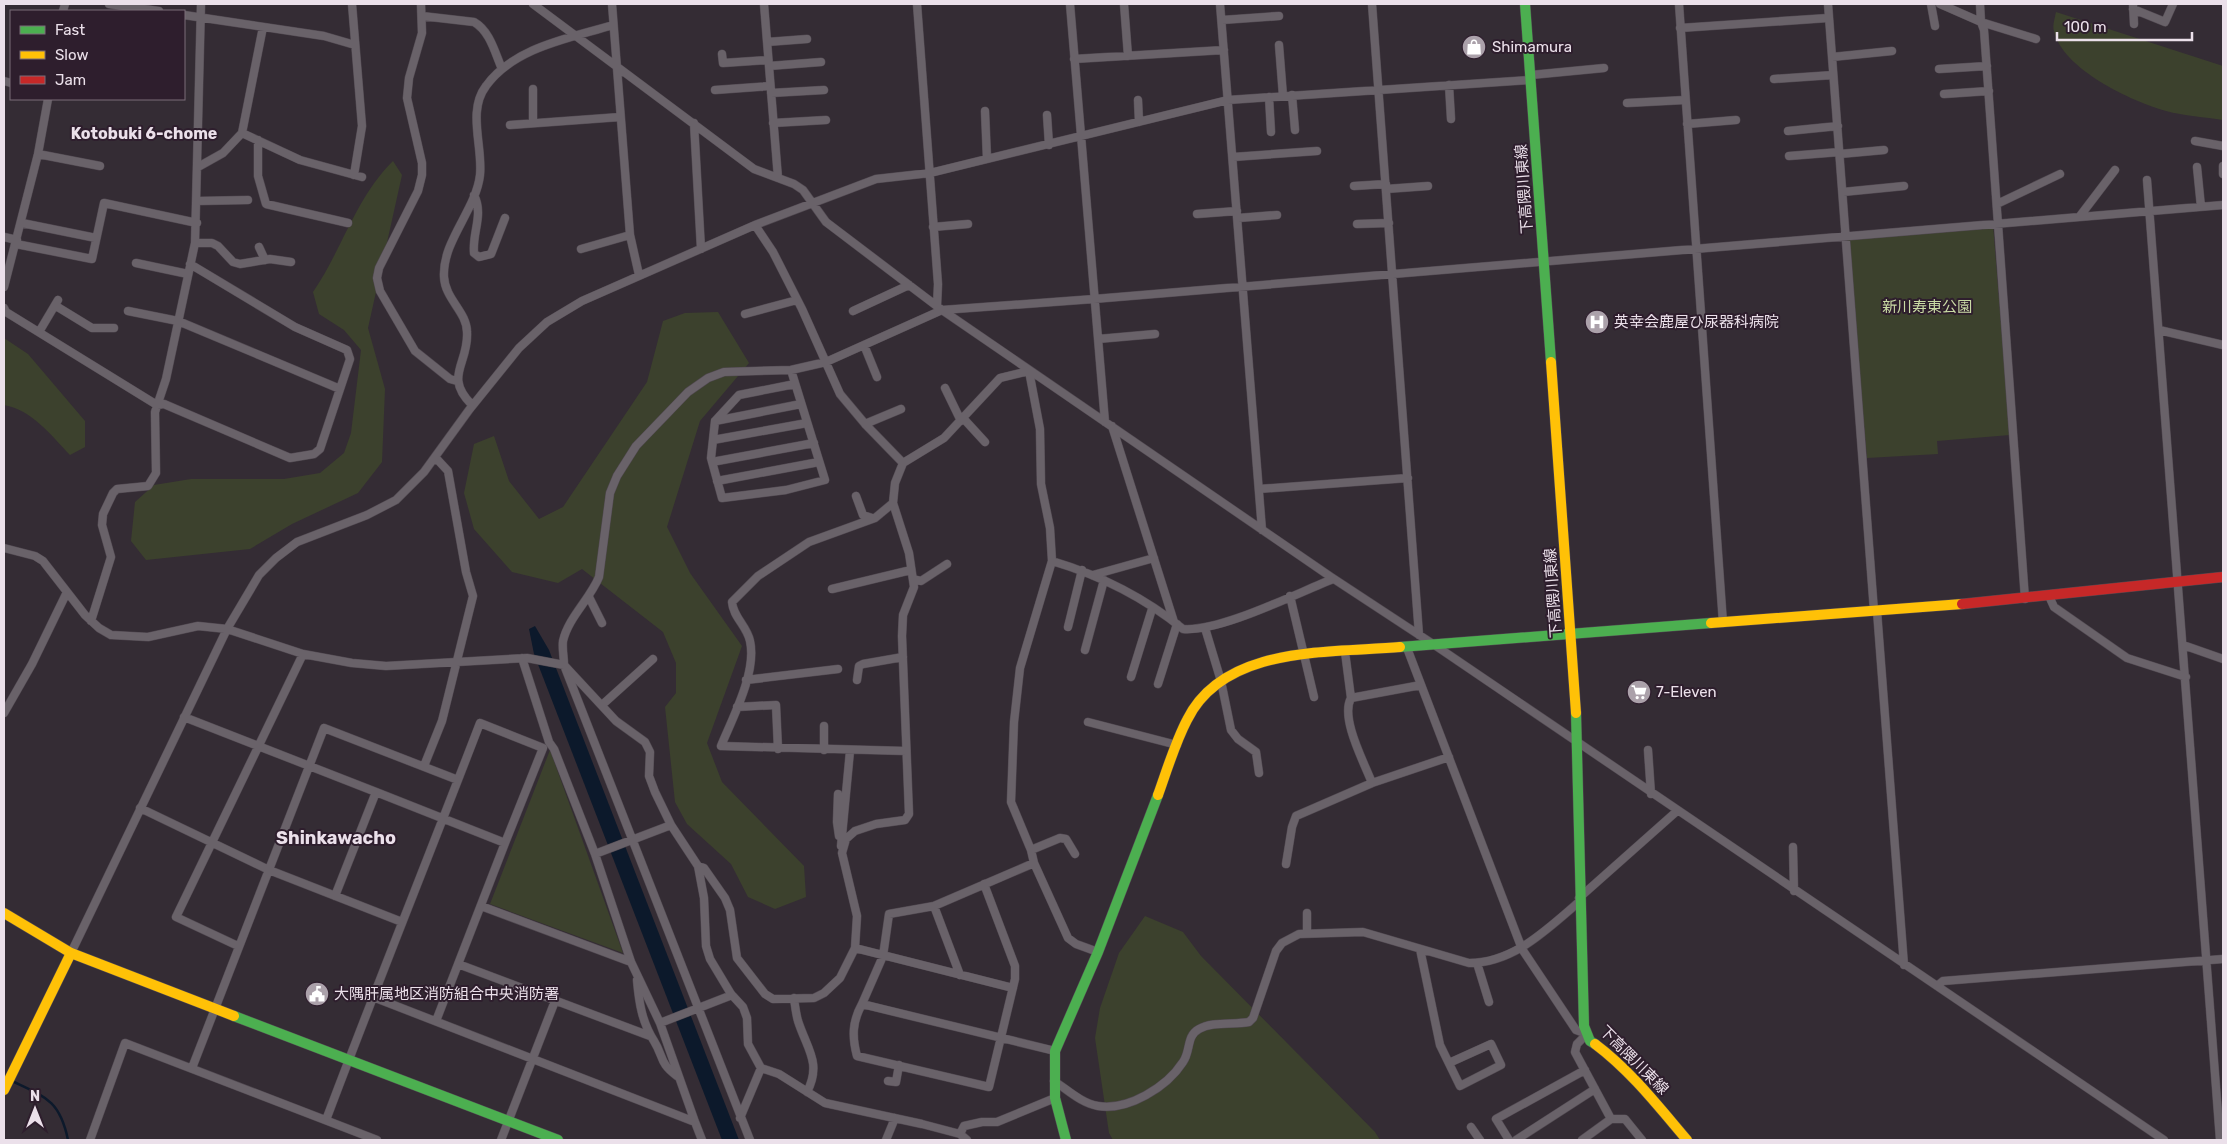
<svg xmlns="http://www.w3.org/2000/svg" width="2227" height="1144" viewBox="0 0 2227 1144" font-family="Rubik,'Noto Sans JP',sans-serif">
  <rect width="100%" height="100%" fill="#342c34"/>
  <path fill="#3c412d" d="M2056,12L2223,66V120C2205,117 2184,116 2166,111C2133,102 2062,69 2054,31C2052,26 2055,18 2056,12Z
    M393,161L402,175L368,328L385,389L382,462L358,493L292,524L250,549L146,560L131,541L135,502L154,485L191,479H284L320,473L344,453L351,433L361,350L344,330L319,314L313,292C342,250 356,197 393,161Z
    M1993,225L2010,435L1937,441L1938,454L1867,458L1847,235Z
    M718,312L749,363L700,421L667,527L690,573L742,646L707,743L722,782L804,866L806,897L775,909L748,897L731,864L687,824L675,802L665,707L676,693V663L663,632L582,569L558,583L512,572L474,529L464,493L474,444L494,436L509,481L539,519L563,507L647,382L663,321L685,313Z
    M4,338L28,354L85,421V447L70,455C51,435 32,410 4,405Z
    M550,750L623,953L490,904Z
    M1145,916L1183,932L1201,956L1375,1132L1380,1140H1113L1109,1133L1095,1038L1100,1008L1119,953Z"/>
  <path fill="#0c192b" d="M535,626L549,650L739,1140H722L534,654L529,629Z"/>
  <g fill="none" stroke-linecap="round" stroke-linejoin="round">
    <path stroke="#0c192b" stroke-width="2.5" d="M12,1081C46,1097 60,1101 68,1140"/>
    <g stroke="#514951" stroke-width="9">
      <path id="street" d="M109,4L159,11
        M352,4L362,126L354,175
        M421,4L422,33L409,78L407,98L422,163V175L418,191L379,268L377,278L380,291L415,351L450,379L457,381
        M533,4L754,169L794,184L803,190L826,222L942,310L1331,577L1436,646L2164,1140
        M612,4L630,235L639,275
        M764,4L778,178
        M917,4L938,284L937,306
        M1070,4L1105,422
        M1124,4L1128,56
        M1220,4L1262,530
        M1372,4L1419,635
        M1679,4L1723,623
        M1828,4L1874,611
        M1931,4L1935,26
        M1940,4L1981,22L2036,39
        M1980,4L1981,22L1984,30L2025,599
        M2133,4L2134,24
        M2133,9L2165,22L2173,4
        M63,11L65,4
        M184,15L324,36L355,45
        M422,16L474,22C490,31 495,53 502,69
        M1222,20L1279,16
        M263,27L242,133L300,160L362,177
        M1680,28L1828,18
        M767,42L807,39
        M1279,45L1283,96
        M722,54L723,63L768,60
        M1832,57L1892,51
        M1074,59L1224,50
        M769,66L821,62
        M1939,69L1987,66
        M1531,75L1604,68
        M1774,79L1833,75
        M4,81L11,83
        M1449,85L1451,119
        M533,89V123
        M715,90L770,86
        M771,93L824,90
        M1944,94L1989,91
        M1292,95L1295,130
        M1269,97L1271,132
        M1138,100L1139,122
        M1627,103L1685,100
        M985,111L987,159
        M1047,115L1049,145
        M694,123L701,249
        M773,123L826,120
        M1687,124L1736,120
        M510,125L620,117
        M1788,131L1838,126
        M258,140V176L266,204L348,223
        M2195,141L2223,146
        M38,154L100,166
        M1840,154L1884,150
        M1789,156L1840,152
        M1233,157L1317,151
        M2223,166V174
        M198,167L223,153L242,133
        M2197,167L2201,207
        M2147,180L2220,1140
        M1354,186L1386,184
        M1386,189L1428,186
        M1843,192L1904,186
        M474,195C484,215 472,232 474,253L479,257L491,254L505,218
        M197,201L248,200
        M1997,204L2060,174
        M1197,214L1237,211
        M2080,216L2115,170
        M1238,218L1277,215
        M22,223L96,238
        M1357,224L1389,223
        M755,225L773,252L802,309L840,394L866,425L903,463
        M933,227L968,224
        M4,237L17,240
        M195,243H212L218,246L233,262L240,264L270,259L291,262
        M16,244L92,259L104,203L197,223
        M259,247L265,260
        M581,249L630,235
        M136,263L188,274
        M4,287L38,154L48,99
        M56,306L92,328H114
        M4,308L6,312L157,405L164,404L290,458L314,454L320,449L350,359L347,350L295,327L190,264
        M128,311L178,321L340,389
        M853,311L909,285
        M745,314L797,300
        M2159,330L2223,345
        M39,332L58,300
        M1098,339L1155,334
        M864,345L877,377
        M791,370L825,480L786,490L722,498L711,458L715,421L739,395L795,384
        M945,388L961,421
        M472,405C443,376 469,364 467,332C467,312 445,299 444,277C442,241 476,210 480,175C483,146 467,111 486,86C514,47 571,38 613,25
        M963,418L985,442
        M715,421L801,404
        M865,424L901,409
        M1112,426L1174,622
        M713,440L807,423
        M712,462L814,443
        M717,481L819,462
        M1259,489L1408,478
        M856,496L863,515L872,518
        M893,503L875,518L809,542L758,576L732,602C733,617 747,626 750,641C757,672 733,717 721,746L906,751
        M4,548L35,556L43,561L85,615L99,628L111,635L148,637L198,626L227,629L303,654L352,663L386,666L527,658L564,665L616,721L645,742L650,752L649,776L655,792L671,825L698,866L704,898L706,946L710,959L731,994L743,1007L747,1018L748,1044L761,1068L779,1074L825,1103L922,1124L960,1134L967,1140
        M1052,561C1099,575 1145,598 1183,629C1220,632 1295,594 1333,579
        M1093,575L1154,558
        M913,579L921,581L947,564
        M832,589L911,570
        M1290,596L1314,697
        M2049,596L2054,607L2127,658L2186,677
        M589,597L602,623
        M1877,611L1904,965
        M91,621L111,557L102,525L103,514L113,493L117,489L148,486L156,473L155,412L166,379L195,243L201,4
        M1068,627L1082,570
        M1205,628L1221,681L1231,730L1238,739L1256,752L1259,773
        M2183,645L2223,659
        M1407,648L1522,949L1576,1030L1587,1034L1577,1044L1575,1052L1611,1119H1625L1642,1140
        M1085,650L1104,580
        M1345,652L1351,698L1421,685
        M522,658L549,742L554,749L595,854L631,962L660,1023L695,1122
        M1131,677L1152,609
        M746,680L838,669
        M857,680L859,666L863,664L903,657
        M1158,684L1177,624
        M1351,698C1340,718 1364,762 1372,783L1449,757
        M602,705L653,659
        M737,707L776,705L778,749
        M4,713L32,664L67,592
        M184,717L376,792L335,896
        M1088,722L1177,745
        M824,726V750
        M1648,750L1651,794
        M424,766L442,721L473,596L466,572L448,471L435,457
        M838,794L837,822L839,836
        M140,808L269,870L402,922
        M841,846L850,751
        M1793,847L1794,891
        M1031,850L1060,838L1066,839L1075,854
        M595,854L671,825
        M1034,863L934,906L889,914L883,956L862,1004L1055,1051
        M1286,864L1292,827L1296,816L1372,783
        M698,866L704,868L725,898L730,910L737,958L765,994L773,999L814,998L824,993L840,978L855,948L857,916L842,853L846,839L855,831L876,824L905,820L909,814L902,636L903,615L914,587L909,553L893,503L895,483L903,463L944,438L1000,378L1029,371L1040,429L1041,484L1050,528L1052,561L1020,668L1014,722L1011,802L1031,850L1034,863L1068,938L1076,944L1098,952
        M1579,898L1677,811
        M481,906L631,962
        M934,906L960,975
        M1307,913V933
        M238,946L176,917L303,654
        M855,948L1013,988
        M1420,949L1440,1045L1460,1086L1501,1065L1491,1044L1449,1063
        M71,953L227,629L259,575L276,558L297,542L367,515L396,500L424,472L469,410L519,348L547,322L582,301L755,225L876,179L930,173L1228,100L1531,80
        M1477,963L1489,1002
        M458,964L650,1036
        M637,980C639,1003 642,1022 654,1041C664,1057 659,1063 677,1076
        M1937,986L1943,981L2223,959
        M373,997L695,1122L702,1140
        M794,998C795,1006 796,1014 798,1021C807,1049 822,1063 807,1092
        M862,1004C852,1022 852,1037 857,1056L989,1087L1015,979V966L984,884
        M436,1021L505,843
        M660,1023L732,995
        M192,1068L324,728L458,780
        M888,1081L896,1082L899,1065
        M1054,1081C1068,1090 1081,1103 1098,1106C1128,1111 1167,1087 1183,1062C1191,1051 1186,1036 1199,1029C1212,1021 1234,1025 1249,1022L1253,1018L1276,951L1282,943L1299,934L1363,932L1469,963C1514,963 1547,929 1579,902
        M740,1118L761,1068
        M326,1120C376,987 429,856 480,723L543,748L505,843L376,792
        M1471,1127L1480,1140
        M960,1134L964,1126L982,1122H997L1055,1098
        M90,1140L125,1043L377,1140
        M501,1140L555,1001
        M750,1140L564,665C564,657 562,649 563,641C568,618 590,599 599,577L610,493L617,476L636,446L688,392L708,378L724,372L791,370L826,362L942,310L1094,299L2223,205
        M886,1140L895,1118
        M1509,1140L1496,1119L1585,1070
        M1516,1140L1595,1089
        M1582,1140L1611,1119"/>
    </g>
    <g stroke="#514951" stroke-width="11">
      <path id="fast" d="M1525,4L1551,362
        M1400,647L1711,623
        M1576,713L1584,1026L1590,1041L1595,1044
        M234,1016L558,1140
        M1066,1140L1055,1098V1051L1098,952L1158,795"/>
    </g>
    <g stroke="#514951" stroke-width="11">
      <path id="slow" d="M1551,362L1576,713
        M1711,623L1962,604
        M1158,795C1167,770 1175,743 1187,720C1224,645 1330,653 1400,647
        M4,913L71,953L234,1016
        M1595,1044C1631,1071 1658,1106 1687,1140
        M4,1090L71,953"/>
    </g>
    <g stroke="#514951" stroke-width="11">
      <path id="jam" d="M1962,604L2223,577"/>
    </g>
    <use href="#street" stroke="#696269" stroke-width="8"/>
    <use href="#fast" stroke="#4caf50" stroke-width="10"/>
    <use href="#slow" stroke="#ffc107" stroke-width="10"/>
    <use href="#jam" stroke="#c62828" stroke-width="10"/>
  </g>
  <defs>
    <g id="shop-disc" transform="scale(1.25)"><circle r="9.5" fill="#aba1aa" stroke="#2e1e2d"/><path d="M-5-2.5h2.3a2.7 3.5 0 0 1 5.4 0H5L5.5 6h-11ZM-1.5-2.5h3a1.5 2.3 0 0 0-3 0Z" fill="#fff"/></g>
    <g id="hospital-disc" transform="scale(1.25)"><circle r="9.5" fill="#aba1aa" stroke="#2e1e2d"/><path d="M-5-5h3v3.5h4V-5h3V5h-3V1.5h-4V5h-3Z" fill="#fff"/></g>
    <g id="supermarket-disc" transform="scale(1.25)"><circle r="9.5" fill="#aba1aa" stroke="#2e1e2d"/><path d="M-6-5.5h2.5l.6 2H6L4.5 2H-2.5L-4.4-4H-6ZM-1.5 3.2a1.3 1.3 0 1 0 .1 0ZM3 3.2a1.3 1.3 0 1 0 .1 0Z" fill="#fff"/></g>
    <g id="civic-disc" transform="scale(1.25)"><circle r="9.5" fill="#aba1aa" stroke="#2e1e2d"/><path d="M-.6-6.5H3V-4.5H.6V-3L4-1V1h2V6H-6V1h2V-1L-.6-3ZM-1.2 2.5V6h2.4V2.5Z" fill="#fff"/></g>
  </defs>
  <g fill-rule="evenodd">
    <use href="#shop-disc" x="1474" y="47"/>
    <use href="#hospital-disc" x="1597" y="322"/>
    <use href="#supermarket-disc" x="1639" y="692"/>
    <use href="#civic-disc" x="317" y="994"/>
  </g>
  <g text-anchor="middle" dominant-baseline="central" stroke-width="4" stroke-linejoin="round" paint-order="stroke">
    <g font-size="15" fill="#ebe0ea" stroke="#2e1e2d" text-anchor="start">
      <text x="1492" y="47">Shimamura</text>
      <text x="1614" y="322">英幸会鹿屋ひ尿器科病院</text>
      <text x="1656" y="692">7-Eleven</text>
      <text x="334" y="994">大隅肝属地区消防組合中央消防署</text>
    </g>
    <g font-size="15" fill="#ebe0ea" stroke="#2e1e2d">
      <text transform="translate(1524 189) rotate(-94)">下高隈川東線</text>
      <text transform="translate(1553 593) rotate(-94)">下高隈川東線</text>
      <text transform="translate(1634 1060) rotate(45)">下高隈川東線</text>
    </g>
    <g font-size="15" fill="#c9daa4" stroke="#2e1e2d">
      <text x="1927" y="307">新川寿東公園</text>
    </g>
    <g font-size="16" font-weight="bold" fill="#ebe0ea" stroke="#2e1e2d">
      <text x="144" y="133">Kotobuki 6-chome</text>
    </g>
    <g font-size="18" font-weight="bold" fill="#ebe0ea" stroke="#2e1e2d">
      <text x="336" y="838">Shinkawacho</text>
    </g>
  </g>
  <rect width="2227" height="1144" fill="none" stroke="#ebe0ea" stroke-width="10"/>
  <rect x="10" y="10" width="175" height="90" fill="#2e1e2d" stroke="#7a6c79"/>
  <rect x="20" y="26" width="25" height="8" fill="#4caf50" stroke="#7a6c79"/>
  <text x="55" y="35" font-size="15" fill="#ebe0ea">Fast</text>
  <rect x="20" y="51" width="25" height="8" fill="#ffc107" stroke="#7a6c79"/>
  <text x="55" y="60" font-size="15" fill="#ebe0ea">Slow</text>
  <rect x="20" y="76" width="25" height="8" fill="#c62828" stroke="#7a6c79"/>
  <text x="55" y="85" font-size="15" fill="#ebe0ea">Jam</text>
  <g transform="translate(35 1109)" stroke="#2e1e2d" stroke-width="4" paint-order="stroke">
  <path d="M0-4L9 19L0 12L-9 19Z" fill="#ebe0ea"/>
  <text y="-8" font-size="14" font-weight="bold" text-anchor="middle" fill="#ebe0ea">N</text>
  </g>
  <path d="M2057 32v8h135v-8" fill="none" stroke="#ebe0ea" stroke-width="2.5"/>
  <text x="2064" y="32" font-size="15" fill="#ebe0ea" stroke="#2e1e2d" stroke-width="4" paint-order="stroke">100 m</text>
</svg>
